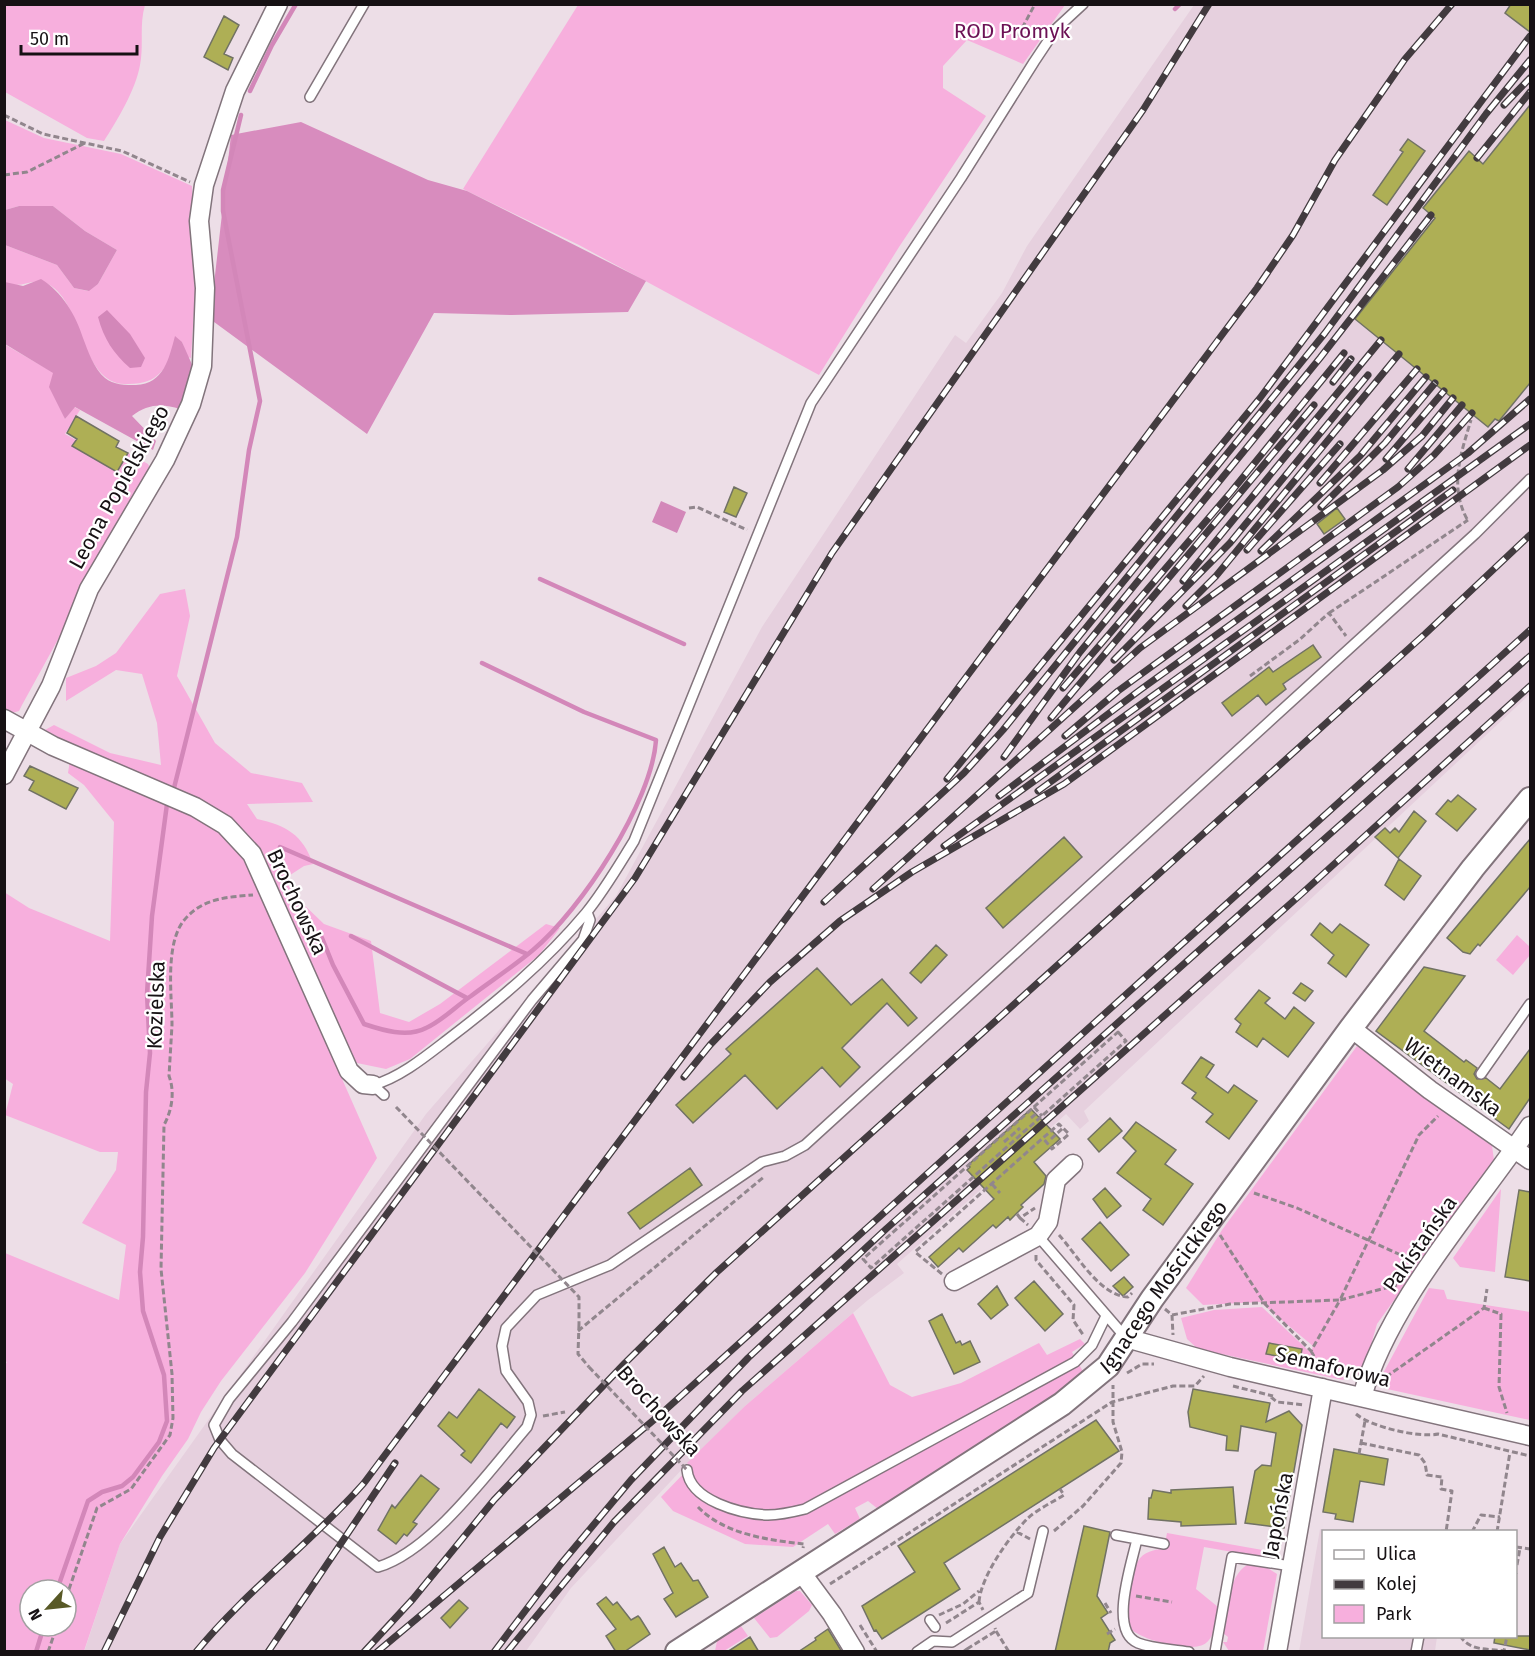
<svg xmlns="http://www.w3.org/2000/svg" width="1535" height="1656" viewBox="0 0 1535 1656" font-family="'Fira Sans',sans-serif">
  <rect width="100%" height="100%" fill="#eddee7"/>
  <path fill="#e6d0de" d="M1194,5H1530V694L1084,1111L1089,1121L1080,1129L1066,1114L897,1264L904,1273L868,1300L745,1406L686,1465L571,1588L526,1651L84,1652L120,1544L426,1114L616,896L762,627L955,335L966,343L1002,293L1027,246Z
    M1320,1529L1330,1531L1324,1532V1636L1437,1637L1435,1651L1299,1652Z"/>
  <path fill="#f7afdd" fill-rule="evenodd" d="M4,5H145C139,25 144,45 140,65C136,89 117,121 104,141L87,138L5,92Z
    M578,5V4L1065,5L1023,64L967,40L943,66V88L986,116L899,247L819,375L579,245L463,189Z
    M5,120L44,138L121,154L192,186L195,293L191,358L187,357L182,342C163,368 161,385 125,384C80,383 84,303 48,284C33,276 20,291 5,282V245L57,265L74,288L88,291L98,284L117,250L85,231L53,206H19L5,210Z
    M4,344L54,373L65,419L74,407L80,410L65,434L76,440L73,447L117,472L128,453L148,464L151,470L22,705L19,711L12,713L4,709Z
    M185,589L190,616L177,676L215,743L251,773L302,783L313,802L247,804L257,819C286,825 303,835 313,864L304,866L284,879L298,899L324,924L371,941L380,1013L409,1022L440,1004L546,924L560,928L539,955L410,1059L386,1069L357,1063L339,1034L311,963L270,872L247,840L45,730L54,725L110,753L161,765L157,723L142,674L116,670L66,701V678L96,666L116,653L160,594Z
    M70,760L151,794L214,826L243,855L377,1158L305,1273L221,1381L201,1412L188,1439L162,1476L120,1544L84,1651H5L4,1366L7,1362L4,1361L5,1253L119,1300L126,1245L82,1223L116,1170L118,1152H100L5,1115L13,1084L4,1078V892L29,908L110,941L114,822L84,785L68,773ZM30,1590H66V1626H30Z
    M1517,935L1530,947V955L1513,975L1496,960Z
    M1357,1046L1492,1146L1494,1160L1377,1324L1362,1376L1353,1373L1343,1380L1198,1349L1187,1339L1181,1318L1214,1310L1262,1307L1311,1353L1313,1346L1260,1302L1203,1305L1186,1288L1222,1230Z
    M1501,1189L1495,1272L1460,1267L1453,1258Z
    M1429,1288L1444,1290L1447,1299L1530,1312V1420L1387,1389L1380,1379Z
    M853,1313L890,1385L912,1397L961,1383L1039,1343L1047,1355L1080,1339L1085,1344L1072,1352L1085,1375L1083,1380L878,1509L868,1501L855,1508L860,1519L835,1534L828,1524L793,1547L745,1544L673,1511L661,1497L690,1467L687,1463L745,1406Z
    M1167,1533L1268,1551L1267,1558L1204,1547L1196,1589L1218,1607C1216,1619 1216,1635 1206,1643C1193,1654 1140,1640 1130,1628C1126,1613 1130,1575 1138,1561C1143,1552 1155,1549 1164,1549Z
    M1247,1565L1266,1567L1277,1574L1263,1651H1229L1223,1642H1227L1228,1637L1223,1633C1228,1612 1227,1577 1247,1565Z
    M796,1591H800L812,1605L809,1611L777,1637L770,1638L754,1618Z
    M741,1626L748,1636L724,1651H715L717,1641Z"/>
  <path fill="#d88cbe" d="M301,122L428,180L467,191L646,281L628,312L512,315L434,313L367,434L210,319L231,135Z
    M19,206H53L85,231L117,250L98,284L89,291L74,288L57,265L5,245V210Z
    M41,279C62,292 76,315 83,338C88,351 94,369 105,378C113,385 126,385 136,385C164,384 169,358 175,336L182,342L194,369L190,392L180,409C162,403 147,404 132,416L156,441L153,450L75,407L65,419L49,387L53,373L5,344V282L23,286Z"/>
  <path fill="#d387b9" d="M107,310L130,334L145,358L141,367L130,368C113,353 104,339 98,317Z
    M661,501L686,512L677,533L652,522Z"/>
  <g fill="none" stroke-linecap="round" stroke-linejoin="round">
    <path stroke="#d387b9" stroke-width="4.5" d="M1175,9L1180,4
      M250,91L272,45L296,4
      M540,579L684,644
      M174,788L237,537L249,450L260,401L223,211V190L241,115
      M280,847L527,954
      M351,936L467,998
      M322,938L333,965L364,1024C382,1030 407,1038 426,1028C442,1021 456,1006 471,996C491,981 514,966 533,950C581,910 652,802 656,740L584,712L482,663
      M57,1590L88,1501L102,1492L122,1486L133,1477L159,1442L167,1421L164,1375L143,1311L140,1272L143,1237L146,1092L150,1053L147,994L152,916L167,804
      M36,1652L44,1626"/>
  </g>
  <path fill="#aeaf55" stroke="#717264" stroke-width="1.5" d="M1511,4H1530V32L1505,13Z
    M224,16L239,25L224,54L233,58L228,70L204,57Z
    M1530,105V383L1499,421L1495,419L1488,427L1355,319L1435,218L1423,208L1469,151L1483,164Z
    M1408,139L1425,151L1387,205L1373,195L1403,152L1400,150Z
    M76,416L119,441L116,447L128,453L117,472L72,446L77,439L67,433Z
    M734,487L747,493L736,517L724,512Z
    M1337,508L1345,519L1324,534L1317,524Z
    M1313,645L1321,657L1283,684L1286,689L1266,705L1258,695L1232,716L1222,703L1269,667L1273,672Z
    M30,766L78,788L66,809L29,790L34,781L24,776Z
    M1458,795L1476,809L1457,831L1436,814L1448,800L1451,802Z
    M1414,811L1426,821L1398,858L1375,837L1385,828L1390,833L1395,828L1399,832Z
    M1064,837L1082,857L1003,928L986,908Z
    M1530,839V887L1480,946L1478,944L1470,954L1463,952L1447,938Z
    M1399,859L1421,876L1404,900L1385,885Z
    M1320,923L1332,933L1340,924L1369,945L1346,977L1328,963L1334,955L1311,935Z
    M936,945L947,955L921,983L910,973Z
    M1424,967L1465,976L1424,1031L1464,1062L1466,1060L1477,1068L1474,1074L1477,1079L1486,1078L1500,1089L1530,1049V1098L1509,1129L1376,1031Z
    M817,968L851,1005L882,979L917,1018L908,1026L887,1003L842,1048L860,1067L840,1087L822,1067L777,1109L745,1075L693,1123L676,1105L731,1054L726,1049Z
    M1301,983L1313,991L1305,1001L1293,993Z
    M1259,990L1270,998L1265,1003L1285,1019L1294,1007L1314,1023L1288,1057L1263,1038L1257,1047L1236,1032L1241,1024L1235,1019Z
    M1201,1057L1214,1065L1206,1077L1228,1093L1234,1085L1257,1101L1229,1139L1206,1122L1213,1114L1192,1098L1196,1093L1182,1083Z
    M1031,1109L1060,1139L1034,1162L1046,1176L1044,1184L1021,1205L1023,1207L1010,1220L1008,1217L996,1228L993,1225L963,1252L959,1248L938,1267L929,1257L994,1199L967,1170L970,1167L968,1165Z
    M1110,1118L1122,1131L1099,1152L1088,1139Z
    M1136,1122L1176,1150L1165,1164L1193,1184L1163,1225L1143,1210L1151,1199L1117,1173L1136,1151L1123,1138Z
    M690,1168L702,1185L640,1229L628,1213Z
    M1105,1188L1121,1206L1107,1218L1093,1199Z
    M1519,1190L1530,1192V1281L1505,1277Z
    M1100,1222L1129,1255L1111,1271L1082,1239Z
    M1124,1277L1133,1287L1123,1296L1113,1286Z
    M1034,1281L1063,1314L1045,1331L1015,1298Z
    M997,1286L1008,1305L991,1319L978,1304Z
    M942,1314L956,1343L960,1341L962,1345L970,1341L980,1362L954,1374L929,1321Z
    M1269,1343L1302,1349L1300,1360L1266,1354Z
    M479,1389L515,1417L507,1428L501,1423L471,1463L461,1455L465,1451L438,1426L449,1412L457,1418Z
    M1193,1389L1270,1403L1266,1422L1289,1411L1302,1425L1284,1528L1245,1523L1255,1471L1262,1465L1271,1466L1276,1433L1241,1426L1238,1451L1226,1450L1227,1436L1190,1427L1188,1412Z
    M1096,1420L1119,1451L944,1563L960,1589L882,1639L876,1630L874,1631L862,1606L915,1572L898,1546Z
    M1334,1449L1388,1459L1384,1485L1360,1481L1353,1522L1335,1519L1336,1514L1323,1512Z
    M421,1475L439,1489L413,1522L417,1524L407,1536L404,1534L396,1544L378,1530L392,1505L395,1508Z
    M1233,1487L1236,1524L1181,1526V1522L1148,1519L1149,1498H1151L1153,1490L1171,1493V1490Z
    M1084,1526L1110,1532L1097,1596L1108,1613L1101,1618L1115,1640L1110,1643L1108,1652H1055Z
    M664,1547L675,1567L681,1563L693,1581L698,1580L708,1597L676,1617L664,1599L673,1593L653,1554Z
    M606,1597L613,1605L617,1602L631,1620L638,1616L640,1618L650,1634L624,1652H616L606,1636L616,1629L597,1604Z
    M459,1600L468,1608L450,1628L441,1618Z
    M828,1629L842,1652H798L816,1640L815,1638Z
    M1495,1636H1530V1650L1494,1643Z
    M750,1637L759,1652H727Z"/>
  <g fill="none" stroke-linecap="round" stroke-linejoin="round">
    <g stroke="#82747c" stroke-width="12">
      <path id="service" d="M310,97L364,4
        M587,912L590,920L583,940L532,1000L292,1322L229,1399L214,1425L220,1440L232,1454L378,1567C432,1551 490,1470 527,1427L531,1415L528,1402L506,1371L502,1346L506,1328L537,1295L610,1265L762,1162L785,1156L805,1145L1475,534L1530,479
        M1481,1074L1530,1004
        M373,1085C399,1078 425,1057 447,1040C497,1002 545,962 586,913C604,891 619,865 634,841L811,403L961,178L1034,62L1056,29L1083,4
        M373,1085L384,1095
        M1038,1236L1126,1338
        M687,1470C690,1501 741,1514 768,1515C780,1515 793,1512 805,1509L1075,1362L1092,1345L1106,1316
        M1116,1535L1164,1544
        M1137,1539C1132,1563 1108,1631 1138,1643C1153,1649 1173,1649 1189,1652
        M930,1620L935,1627
        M917,1652L933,1641L952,1642L1028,1593L1043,1531
        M1215,1652L1232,1557L1291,1566
        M1416,1652L1419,1636"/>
    </g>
    <g stroke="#82747c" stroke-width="21">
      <path id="minor" d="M4,719L53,746L195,807L225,825L252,854L349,1071L363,1084L373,1085
        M4,775L51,686L89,589L165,460L191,404L202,366L205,288L199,221L204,185L235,91L278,4
        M1351,1028L1430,1090L1530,1160
        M954,1281L1038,1236L1048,1222L1056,1180L1073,1164
        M1126,1338L1230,1367L1530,1436
        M1362,1397C1389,1301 1474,1209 1530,1126
        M801,1572L832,1614L855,1652
        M1277,1652L1323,1388"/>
    </g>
    <g stroke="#82747c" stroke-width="26">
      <g id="tertiary">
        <path id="s1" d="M677,1652L1062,1404L1108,1366L1152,1299L1351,1028L1473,868L1530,799"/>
      </g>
    </g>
    <path stroke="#91868d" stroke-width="3" stroke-dasharray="6 3" stroke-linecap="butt" d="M1018,36L1035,4
      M4,115L43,134L122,151L190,182
      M4,175L27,172L85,143
      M689,508L697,507L747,530
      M1467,519C1449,486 1461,453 1471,420
      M1329,613L1468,520
      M1250,676L1299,640L1329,613L1346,636
      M1118,1032L1126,1041L871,1268L863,1259Z
      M1034,1107L1042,1116
      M1031,1118L1038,1112
      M1051,1139L1063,1128
      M1004,1142L1020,1128
      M992,1184L1000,1193
      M1254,1193L1297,1208L1412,1260
      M1017,1214L1020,1218L1035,1208
      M1020,1218L1028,1225
      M1059,1235C1077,1255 1100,1296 1128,1297L1132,1293
      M1220,1235L1265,1304L1311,1351L1340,1300L1397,1285
      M1036,1255V1260L1074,1305L1073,1320L1084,1336
      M942,1274L915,1252L1043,1138L1059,1124L1069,1134L1052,1149L1043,1138
      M1394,1284L1403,1273
      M1484,1308L1501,1314L1499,1387L1507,1413
      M1165,1309L1172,1315L1173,1335
      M1172,1315L1230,1304L1340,1300L1419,1135L1438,1116
      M579,1324L578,1354L589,1367
      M578,1331L765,1176
      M1311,1351L1324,1373
      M1127,1373L1142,1364H1154
      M1386,1377L1484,1308L1487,1289
      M1233,1386L1273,1396
      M1271,1397L1277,1402L1305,1405
      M1356,1414C1371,1427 1419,1438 1438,1434L1530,1456
      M543,1416L565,1412
      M1361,1443L1419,1455L1425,1463L1427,1475L1442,1477L1441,1489L1452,1491L1446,1532
      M1359,1454L1365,1421
      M698,1507C724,1534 767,1540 804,1544L803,1548
      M1054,1531L1083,1506L1121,1463L1122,1452L1113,1422V1385
      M1017,1532L1030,1539
      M1472,1532L1481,1515L1500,1517
      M1497,1532L1510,1452
      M1516,1547L1530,1549
      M1517,1565L1520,1548
      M1516,1574V1573
      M830,1584L1112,1402L1173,1386H1195L1204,1376
      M1136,1596L1172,1602
      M66,1598L97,1508L131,1489L170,1435L173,1418L172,1374L161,1269L164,1125C172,1110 175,1092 169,1076C170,1059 171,1042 172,1025C172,996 164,941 186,918C204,898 228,897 253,895
      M979,1602C981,1576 1009,1537 1028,1518C1038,1509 1053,1502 1064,1495L1060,1489
      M1105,1603L1111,1613
      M939,1615L963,1604L979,1591
      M946,1623L979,1602L983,1610
      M860,1625L877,1652
      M996,1631L1009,1652
      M1107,1634L1115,1629
      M1460,1636C1471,1652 1487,1648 1504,1651L1507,1636
      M967,1649L996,1631L995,1628
      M48,1652L57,1626
      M963,1652L967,1649L969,1652"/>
    <use href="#service" stroke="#fff" stroke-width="9"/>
    <use href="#minor" stroke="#fff" stroke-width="18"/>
    <use href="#tertiary" stroke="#fff" stroke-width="22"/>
    <g stroke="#423b3f" stroke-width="7">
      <path id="rail" d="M1504,105L1530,78
        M1477,158L1530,92
        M1333,382L1351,359
        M1386,459L1444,391
        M1408,469L1462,405
        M1320,483L1417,369
        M1321,507L1385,443L1435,383
        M1247,550L1340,444
        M1261,551L1360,456L1426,377
        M1183,581L1381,340
        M1186,606L1216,576L1399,354
        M1114,660L1230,543L1368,375
        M1063,688L1231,492L1344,353
        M1051,718L1314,405
        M1065,736L1118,691L1398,487L1434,455L1472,413
        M1004,757L1080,652L1320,358L1431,215
        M947,779L1260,398L1530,36
        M1038,791L1453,490
        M999,796L1140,690L1468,453L1530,399
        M944,846L1530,424
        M873,889L1140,648L1383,470L1422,436L1453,398
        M824,902L964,773L1003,730L1325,333L1486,114L1530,60
        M684,1077L710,1045L770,982L840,921L912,872L1064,784L1530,445
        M104,1652L160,1537L214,1448L635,878L832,553L1143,110L1209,4
        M196,1652C247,1590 311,1543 364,1483L1257,288L1293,235L1335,160L1405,59L1452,4
        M268,1652L395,1463
        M364,1652L413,1599L494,1500L625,1363L717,1272L1425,634L1530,535
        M377,1652L662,1413L1530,630
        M494,1652L560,1565L631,1480L748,1358L886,1229L1530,656
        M507,1652L614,1522L742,1391L1299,896L1530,686"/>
    </g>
    <use href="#rail" stroke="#fff" stroke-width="4.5" stroke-dasharray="14" stroke-linecap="butt"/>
    <path stroke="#91868d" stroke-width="3" stroke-dasharray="6 3" stroke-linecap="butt" d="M396,1107L579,1297V1324
      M589,1367L687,1470"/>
  </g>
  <g text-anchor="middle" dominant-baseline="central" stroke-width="4.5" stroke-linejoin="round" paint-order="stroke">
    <g font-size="21" fill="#6c1155" stroke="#fff">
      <text x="1012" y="31">ROD Promyk</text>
    </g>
    <g font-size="21" fill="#161114" stroke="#fff">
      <text transform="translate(119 487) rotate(-61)">Leona Popielskiego</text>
      <text transform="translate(297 902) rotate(65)">Brochowska</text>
      <text transform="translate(156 1005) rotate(-88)">Kozielska</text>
      <text transform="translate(1453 1077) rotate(37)">Wietnamska</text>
      <text transform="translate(1420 1244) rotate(-55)">Pakistańska</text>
      <text stroke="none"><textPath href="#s1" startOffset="614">Ignacego Mościckiego</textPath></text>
      <text transform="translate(1333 1367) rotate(13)">Semaforowa</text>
      <text transform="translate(659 1411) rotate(48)">Brochowska</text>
      <text transform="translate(1278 1515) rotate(-79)">Japońska</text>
    </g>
  </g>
  <rect width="1535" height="1656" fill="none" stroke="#161114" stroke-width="12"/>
  <rect x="1322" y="1530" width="195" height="108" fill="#ffffff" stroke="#a2a0a1" stroke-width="1.5"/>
  <rect x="1334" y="1550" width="30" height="9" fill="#ffffff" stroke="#a2a0a1" stroke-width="1.5"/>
  <text x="1376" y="1560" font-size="18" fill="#161114">Ulica</text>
  <rect x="1334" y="1580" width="30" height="9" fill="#423b3f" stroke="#a2a0a1" stroke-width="1.5"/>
  <text x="1376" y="1590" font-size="18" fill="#161114">Kolej</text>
  <rect x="1334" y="1605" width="30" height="18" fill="#f7afdd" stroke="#a2a0a1" stroke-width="1.5"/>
  <text x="1376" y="1620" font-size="18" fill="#161114">Park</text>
  <g transform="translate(48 1608) rotate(243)"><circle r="28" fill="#ffffff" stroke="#a2a0a1" stroke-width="1.5"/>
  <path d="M0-4.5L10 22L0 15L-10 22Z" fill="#585926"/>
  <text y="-9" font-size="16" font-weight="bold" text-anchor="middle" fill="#161114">N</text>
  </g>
  <path d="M21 45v9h116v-9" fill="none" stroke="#161114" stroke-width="3"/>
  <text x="30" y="45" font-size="18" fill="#161114" stroke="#ffffff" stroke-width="4.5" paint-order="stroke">50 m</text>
</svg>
